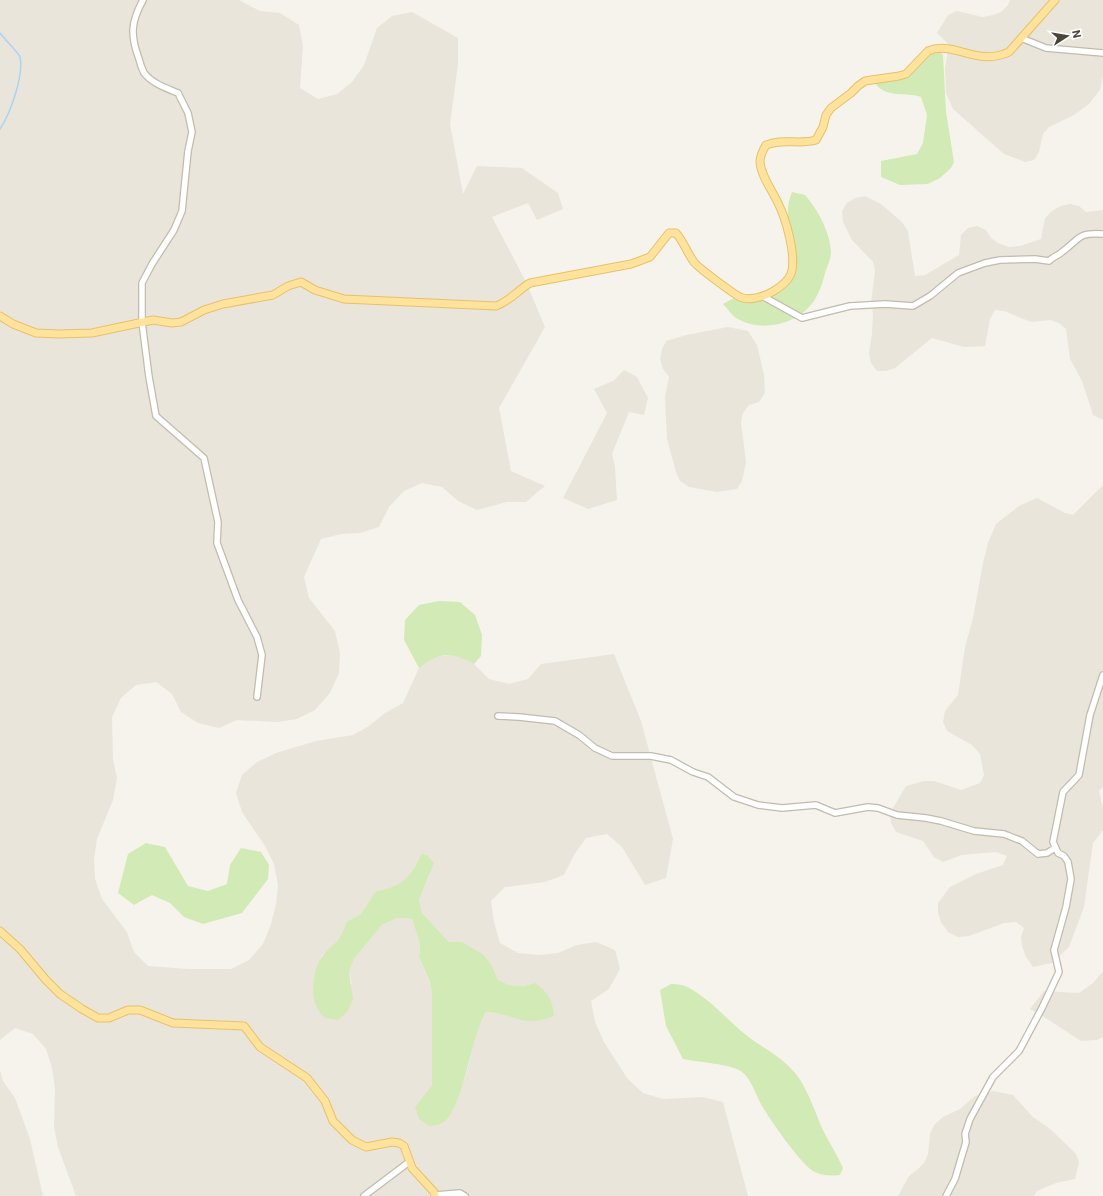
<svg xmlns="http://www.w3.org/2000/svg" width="1103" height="1196" viewBox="0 0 1103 1196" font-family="Roboto,sans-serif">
  <rect width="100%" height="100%" fill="#f6f3ec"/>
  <path fill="#eae5da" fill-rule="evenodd" d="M0,0H239L260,11L280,13L299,25L303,46L300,88L318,99L337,94L352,82L364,65L377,28L392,16L412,12L458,38V64L450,124L463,194L477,166L522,168L558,193L563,209L537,220L528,203L492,217L526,282L545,327L499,408L511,471L545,486L526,502H507L477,510L458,501L442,487L422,483L404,491L389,507L379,527L360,533L341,534L321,539L304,577L309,598L335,631L340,653L339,673L330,693L315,710L297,719L278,722L237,720L219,728L198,723L181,712L172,694L156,682L136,685L121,698L112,717L113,759L117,778L113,800L97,839L94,859L95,879L102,899L127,932L134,952L148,966L189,969H231L249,960L263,944L271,924L276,904L278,885L274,864L265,846L242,812L236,793L242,775L257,762L276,753L316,741L353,735L369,726L385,713L403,703L419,668L436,657L456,654L474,664L489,679L509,684L528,679L541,664L614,654L641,721L673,839L666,878L645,885L622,847L607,834L586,838L574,855L564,875L545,882L505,887L491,901L494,922L500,943L518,953L539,955L558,953L577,945L596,942L615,950L620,969L609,989L591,1001L595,1022L604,1042L627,1078L643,1093L663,1099L703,1097L723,1102L748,1196H76L58,1147L54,1127L55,1088L52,1068L46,1049L33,1034L15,1028L0,1040ZM421,854L429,876L419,900L422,913L449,942H462L492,966L498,980L509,985L523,986L535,983L527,1021L501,1013L486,1012L480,1020L466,1074L452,1112L415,1107L432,1085V995L430,983L419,957L420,944L412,919L397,918L382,925L354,959L349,972L352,985L321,957L342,936L346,922L361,914L375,892L400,885L409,877Z
    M1010,0H1103V75L1100,90L1089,104L1074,115L1049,127L1043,134L1039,152L1034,160L1025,162L1004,154L953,109L946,93L945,68L949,45L937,33L948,15L957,11L983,17L993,15L1001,12L1008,5Z
    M865,196L881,204L902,222L908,231L915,276L925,275L959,255L961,235L968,228L977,226L986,230L991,238L998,243L1009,247L1020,246L1041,239L1045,218L1052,211L1061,206L1070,204L1079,206L1086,212L1103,210V420L1093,415L1082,381L1070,359L1066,329L1059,323L1050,320L1031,322L1004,311L995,310L990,319L985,346L964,347L932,338L895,368L886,371H877L871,363L869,353L872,334L873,313L871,303L875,271L873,262L852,240L843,222L842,211L847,203L855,198Z
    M728,327L748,331L757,345L764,375L765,393L759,402L749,405L743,413L741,422L746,462L742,481L737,489L717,492L689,487L680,481L676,472L667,439L665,397L669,377L663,369L660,359L662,349L666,341L686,335Z
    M624,370L637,377L648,398L644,415L629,412L612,454L615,467L617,500L588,509L563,498L607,413L594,389L613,381Z
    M1103,485V787L1099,791L1103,809V830L1093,843L1084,907L1069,947L1052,963L1033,967L1026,957L1022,946L1021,937L1024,928L1016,922L1004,923L969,936L958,937L948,932L941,922L938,913V903L950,887L976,874L1003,865L1007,856L996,852L973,854L962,855L943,862L934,857L923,841L896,832L891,823L890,813L906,786L924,781H934L961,790L980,783L984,775L980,754L972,745L947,731L943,722L945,711L958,695L965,647L973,618L983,563L988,543L996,524L1019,506L1037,498L1065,513L1073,515Z
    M1103,967V1037L1097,1040L1081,1041L1047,1019L1030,1009L1044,991L1079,993L1093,983L1103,971Z
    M0,1070L3,1081L15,1098L30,1139L43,1196H0Z
    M993,1091L1013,1095L1033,1117L1049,1128L1069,1147L1076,1154L1079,1162L1075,1179L1056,1183L1037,1191L1034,1196H898L909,1176L917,1170L924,1163L928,1154L930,1134L934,1125L943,1117L960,1109L975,1096Z"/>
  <path fill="#d2eab5" d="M931,49L939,50L943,55L946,112L954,162L951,168L940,178L928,184L900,185L881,177V161L917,154L923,143L927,115L921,97C905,91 882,100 873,79C880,74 884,76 892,75C910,73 920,61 931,49Z
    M792,192L805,195C818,210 830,232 831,252C831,259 827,267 825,273C823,282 819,293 814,301C798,324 762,333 738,319C732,316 727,308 723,304C730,300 738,295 746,294C758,294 767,299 778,290C781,288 783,283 785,280C802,252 779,220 792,192Z
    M439,601L460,602L475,615L482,635L481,656L474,664C449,651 442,652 419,668L404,640L405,620L419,605Z
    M146,843L165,847L188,886L208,891L227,884L230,865L241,848L261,852L269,865L268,879L242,913L203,924L184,917L170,903L152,895L134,905L118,893L128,854Z
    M421,854L427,855L434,863L419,900L422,913L449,942H462L484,955L492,966L498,980L509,985L523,986L535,983C549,993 552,999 554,1016C546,1019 535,1022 526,1021C512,1018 500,1012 486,1012C471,1034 463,1113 442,1123C439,1125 434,1125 430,1126L419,1119L415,1107L432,1085V995L430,982L419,957L420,944L412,919L397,918L382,925L354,959L349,972L353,999L348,1011L338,1020L325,1018C322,1015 319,1012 317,1008C310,995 313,969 322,957C333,941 340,945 346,922L361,914L375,892C404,884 408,882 421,854Z
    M671,984C678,984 685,985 691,989C710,1000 724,1016 740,1030C759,1047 784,1056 799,1078C809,1094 815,1111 822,1128C828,1141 837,1154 843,1168L840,1175C830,1176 822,1176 813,1171C800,1163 771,1121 762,1106C756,1096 752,1080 742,1072C732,1064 697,1062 683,1059L666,1026L660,990Z"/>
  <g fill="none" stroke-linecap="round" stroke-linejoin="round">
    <path stroke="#a9d4f2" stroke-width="1.5" d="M0,33C4,39 19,53 20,57C24,76 10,114 0,129"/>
    <g stroke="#c2bbae" stroke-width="8">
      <path id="minor" d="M143,0C131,22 130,35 139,59C140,63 142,69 144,73C153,84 166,88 178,93L188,113L192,132L188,151L182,211L174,230L152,264L142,283V322L149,377L156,416L204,458L218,522L217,543L238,600L257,637L262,655L257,697
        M1021,38L1046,48L1103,53
        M764,297L802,318L850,306L885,304L913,306L930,296L958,273L985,263L1000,260L1035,259L1049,261C1052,257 1058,256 1062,252C1080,239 1077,232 1103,234
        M498,716L519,717L555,721L579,735L595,748L612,756H651L671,760L693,772L708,777L734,797L758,805L782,808L816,805L835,813L868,807L878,808L897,815L926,818L941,821L974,831L1004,834L1022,841L1038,854L1047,853L1055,848
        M435,1195L460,1193L465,1196
        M364,1196L409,1162
        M946,1196L955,1179L966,1142L965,1134L970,1119L993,1077L1019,1051L1042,1008L1059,972L1054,950L1066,907L1071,879L1068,862L1064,856L1058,853L1053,842L1063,792L1079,775L1090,715L1103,675"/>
    </g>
    <g stroke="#e6c16a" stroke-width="9">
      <path id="major" d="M0,316L13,324L36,333L59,334L92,333L153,320L172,323L181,322L204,310L223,304L273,295L288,286L301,282L315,290L344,299L496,306C510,301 518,290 530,283L631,264L650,257L669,233H676C684,242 687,253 694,262C697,267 734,294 740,297C749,301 763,297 772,292C779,288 787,283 791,274C797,257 786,219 778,203C772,190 761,176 760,162C760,155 763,150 766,145C782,138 800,145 816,140L823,127L826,115L831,108L851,93L858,86L865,81L899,76L906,74L928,51C954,40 977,67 1009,52L1055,0
        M0,931L20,949L46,980L60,994L82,1009L98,1018H109L128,1010H140L173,1023L244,1026L260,1047L307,1078L325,1101L333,1121L352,1140L366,1147L392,1142L399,1143L404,1146L412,1168L434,1192L435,1196"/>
    </g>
    <use href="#minor" stroke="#fff" stroke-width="5.5"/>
    <use href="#major" stroke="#ffe39c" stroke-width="7"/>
  </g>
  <g transform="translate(1067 36) rotate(78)" stroke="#ffffff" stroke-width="3" paint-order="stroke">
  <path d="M0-3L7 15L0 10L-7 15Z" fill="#4b4439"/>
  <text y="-6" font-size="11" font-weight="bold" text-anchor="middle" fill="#4b4439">N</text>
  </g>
</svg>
